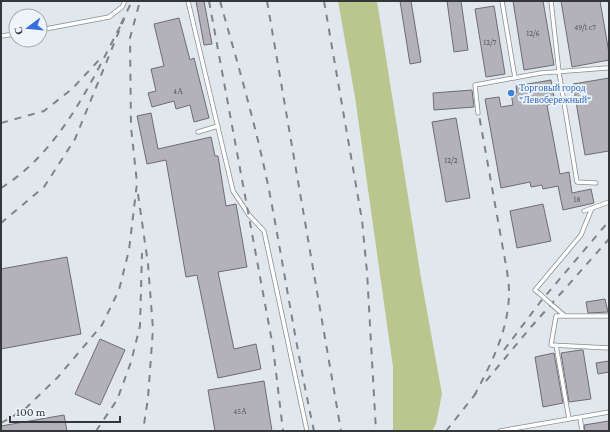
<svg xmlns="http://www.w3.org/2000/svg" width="610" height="432" viewBox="0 0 610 432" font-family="'Crimson Pro',serif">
  <rect width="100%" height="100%" fill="#e1e8ed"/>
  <path fill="#bbc58e" d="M338,1H377L421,278L442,394L436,424L432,431H393V367L355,97Z"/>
  <path fill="#b4b2b9" stroke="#6e6c72" d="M196,1H204L212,44L204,45Z
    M400,1H411L421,62L410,64Z
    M447,1H461L468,50L454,52Z
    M513,1H543L554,65L524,70Z
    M561,1H600L609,53V60L572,67Z
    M494,6L505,74L486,77L475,9Z
    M179,18L190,60L194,58L209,118L194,122L190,105L176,109L174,101L152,107L148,93L156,91L151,69L164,66L154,24Z
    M609,78V151L585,155L573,84Z
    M551,80L555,103L547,105L560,174L569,172L572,193L591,189L594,203L563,210L558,186L543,189L542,185L531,187L530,182L501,188L485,99L499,97L501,107L513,105L511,93L517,92L516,86Z
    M472,90L474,107L434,110L433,93Z
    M151,113L158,149L211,137L215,156H218L226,206L236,204L247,267L218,272L234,349L256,344L261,369L218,378L197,275L186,277L166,160L147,164L137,116Z
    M456,118L470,198L446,202L432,122Z
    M543,204L551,241L517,248L510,211Z
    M67,257L81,334L1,349V269Z
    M605,299L608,312L588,313L586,302Z
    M100,339L125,350L100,405L75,394Z
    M580,350H583L591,399L569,402L561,353Z
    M554,353L563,403L543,407L535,357Z
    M609,361V372L598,374L596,363Z
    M264,381L272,431H215L208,390Z
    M64,415L67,431H1V426Z
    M609,421V431H585L584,425Z"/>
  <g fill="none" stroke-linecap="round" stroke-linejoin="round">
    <g stroke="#868d91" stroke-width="5">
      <path id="lane" d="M188,1L233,191L249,215L264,231L307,431
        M502,1L515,78
        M551,1L559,72L577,182L596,183
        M40,30L109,17L122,7L125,1
        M1,36L16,34
        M478,113L475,85L541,73L607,68
        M198,132L218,126
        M584,211L609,202
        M540,294L535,290L581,235L592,208
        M551,304L565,316
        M609,316H556L551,345L609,348
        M556,345L569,419
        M580,417L582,431
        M500,431L609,412"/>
    </g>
    <use href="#lane" stroke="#fff" stroke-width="3.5"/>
    <path stroke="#7e8386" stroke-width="2" stroke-dasharray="7 7" stroke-linecap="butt" d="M209,1L273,347L283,431
      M220,1C238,65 257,129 270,195C285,274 297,353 314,431
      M267,1L341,431
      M324,1L362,220L367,272L376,431
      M121,24L132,1
      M1,123L44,111L72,89L99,60
      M1,188C62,150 92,80 124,19L75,139L44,187L1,223
      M138,194L148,264L153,329L148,398L143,431
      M504,350L541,301L609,221
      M486,381L531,327L609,239
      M474,396C491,364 509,330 509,292C509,285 508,278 507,271L479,115
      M1,423L24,410L58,377L102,325L119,290L129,250L137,183L131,127L130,38L140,1
      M96,431L117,400L131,362L140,326L142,253
      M446,431L477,392"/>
    <g stroke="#868d91" stroke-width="5" stroke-linecap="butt">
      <path id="lane-bridge" d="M540,294L551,304"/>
    </g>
    <use href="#lane-bridge" stroke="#fff" stroke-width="3.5"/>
  </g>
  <circle fill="#3f7fe0" stroke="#eef5fa" stroke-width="1.5" cx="511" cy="93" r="4"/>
  <g text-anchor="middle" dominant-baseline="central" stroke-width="3.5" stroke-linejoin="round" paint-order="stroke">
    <g font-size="8" fill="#545659">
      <text x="585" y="27">49/1 с7</text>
      <text x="533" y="33">12/6</text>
      <text x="490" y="42">12/7</text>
      <text x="178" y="91">4А</text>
      <text x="451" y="160">12/2</text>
      <text x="577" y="199">18</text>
      <text x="240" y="411">45А</text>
    </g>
    <g font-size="10" fill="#366cbe" stroke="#eef5fa" text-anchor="start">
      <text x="519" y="87">Торговый город<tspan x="519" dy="12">"Левобережный"</tspan></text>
    </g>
  </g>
  <rect width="610" height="432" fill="none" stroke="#343739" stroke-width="4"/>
  <g transform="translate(28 28) rotate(254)"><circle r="19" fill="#eef5fa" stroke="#a4a9ad"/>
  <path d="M0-3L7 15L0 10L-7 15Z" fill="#3770de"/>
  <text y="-6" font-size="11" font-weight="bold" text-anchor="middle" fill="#343739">С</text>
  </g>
  <path d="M10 416v6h110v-6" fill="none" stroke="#343739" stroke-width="2"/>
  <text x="16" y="416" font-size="12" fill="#343739" stroke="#eef5fa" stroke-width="3" paint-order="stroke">100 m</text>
</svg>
